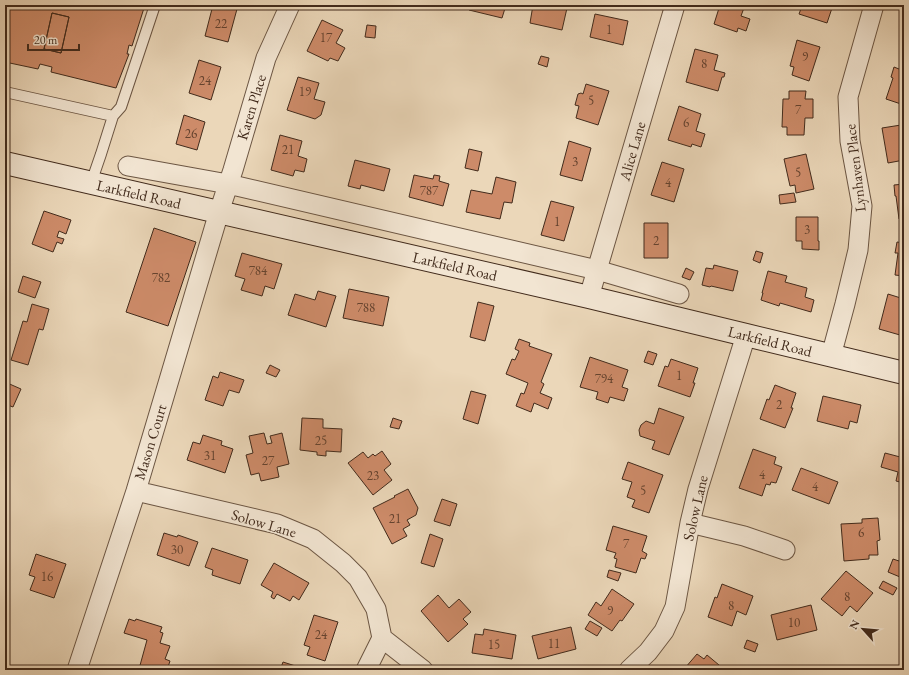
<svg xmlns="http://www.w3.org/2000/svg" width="909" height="675" viewBox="0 0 909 675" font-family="'EB Garamond',serif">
  <rect width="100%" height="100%" fill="#ebd7b9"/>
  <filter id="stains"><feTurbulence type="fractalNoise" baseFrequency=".005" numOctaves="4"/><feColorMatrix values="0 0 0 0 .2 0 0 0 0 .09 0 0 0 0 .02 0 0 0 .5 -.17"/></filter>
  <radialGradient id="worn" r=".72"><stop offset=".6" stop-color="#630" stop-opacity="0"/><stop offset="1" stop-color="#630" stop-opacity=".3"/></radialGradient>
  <path fill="#cd8b69" stroke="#422b1c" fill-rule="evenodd" d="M5,5H131L144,8L132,46L129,45L127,54H129L116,88L51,72L52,67L40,64L38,69L5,62ZM52,13L69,17L61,53L44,49Z
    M213,5H221L237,9L228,42L205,36Z
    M470,5H506L502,18L469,10Z
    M533,5H554L567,8L562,30L530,23Z
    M720,5H745L741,16L750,19L746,31L738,28L737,32L714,24Z
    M809,5H833L827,23L799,14L802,6L808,8Z
    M52,13L69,17L61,53L44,49Z
    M595,14L628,21L623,45L590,37Z
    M322,20L343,30L336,43L345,48L338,61L330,58L328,61L307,51Z
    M367,25L376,26L375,38L365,37Z
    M797,40L820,47L809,81L792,75L794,67L790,66Z
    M695,49L718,55L714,70L725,73L724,77H722L718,91L686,82Z
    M541,56L549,58L547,67L538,64Z
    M199,60L221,67L211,100L189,93Z
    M894,67L904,71V105L886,99L893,78L891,77Z
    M298,77L319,83L314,99L325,102L321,115L315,119L287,110Z
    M586,84L609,91L598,125L576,118L579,106L575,105L578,94L581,93L583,94Z
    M789,91H806L805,99H813V118H805L804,135H787V127H782L783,99H789Z
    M679,106L701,114L696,131L705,134L701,147L692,144L691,147L668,140Z
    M184,115L205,122L197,150L176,144Z
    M901,125L903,133H904V160L888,163L882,128Z
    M280,135L302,141L298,156L307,159L304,172L295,170L293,176L271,170Z
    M569,141L591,148L582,181L560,175Z
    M469,149L482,152L478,171L465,168Z
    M806,154L814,189L796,193L795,185L790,186L784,159Z
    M355,160L390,169L384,191L361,185L360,189L348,186Z
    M662,162L684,169L674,202L651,195Z
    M414,175L433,179L434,175L440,176L439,181L449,184L443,206L409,197Z
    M496,177L516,182L512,203L504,202L500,219L466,212L471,190L492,194Z
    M904,184V218L899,219L896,196H895L894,185Z
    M794,193L796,202L780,204L779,195Z
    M551,201L574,207L564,241L541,235Z
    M44,211L71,220L66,234L59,231L57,237L64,239L62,244L57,242L53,252L32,244Z
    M796,217H818V241H819V250L802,249V241H796Z
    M644,223H668V258H644Z
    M154,228L196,242L168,326L126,312Z
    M897,242L904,243V276L895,275L898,253H895Z
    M756,251L763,253L760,263L753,260Z
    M242,253L282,264L274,289L265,286L262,296L241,290L245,279L235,276Z
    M714,265L738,271L733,291L711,286L710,287L702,285L706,268L713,269Z
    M686,268L694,272L690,280L682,277Z
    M768,271L787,276L785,282L807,288L805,297L814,300L811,312L780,303L779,306L761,300L763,293H762Z
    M23,276L41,282L35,298L18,292Z
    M349,289L389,297L383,326L343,318Z
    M318,291L336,296L326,327L288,315L295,294L315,300Z
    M888,294L904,299L903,307H904V321L900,335L879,329Z
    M478,302L494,306L485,341L470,337Z
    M32,304L49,309L43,330L39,329L28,365L11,360L23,321L27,322Z
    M519,339L530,343L529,346L552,354L541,382L544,384L540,393L552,398L548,409L534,403L531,412L516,406L521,393L524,394L528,383L506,374L512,359L515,360L519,351L515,349Z
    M648,351L657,354L653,365L644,362Z
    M590,357L628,370L622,387L628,389L624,401L610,397L608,403L596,399L598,392L580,387Z
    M671,359L698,368L693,383H695L690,397L658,386L665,366L668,367Z
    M270,365L280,370L276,377L266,373Z
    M220,372L244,380L239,393L229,390L223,406L205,400L213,376L218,378Z
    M5,382L21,389L13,407L5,404Z
    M775,385L796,393L791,408H793L785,428L760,419L767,399L769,400Z
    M471,391L486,395L478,424L463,419Z
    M823,396L861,405L857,423L850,421L848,429L817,421Z
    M659,408L684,417L669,455L652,449L655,441L640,436L639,430L641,425L646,421L654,424Z
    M302,418L323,419V428L342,429L341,452L326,451V456L317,455V452L300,450Z
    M393,418L402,421L399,429L390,427Z
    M264,433L267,444L272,443L270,436L282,433L289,464L277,467L279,477L261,481L259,473L251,475L246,455L253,453L249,436Z
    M203,435L222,441L221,445L233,449L225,473L187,460L193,442L200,444Z
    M753,449L776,457L774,464L782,467L776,483L771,482L770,485L766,484L762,496L739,488Z
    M382,451L391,464L384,470L392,480L373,495L348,463L363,452L368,458L373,454L375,456Z
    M885,453L904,458V483L896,481L898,472L881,467Z
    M628,462L663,475L649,513L632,507L635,500L627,497L632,482L622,479Z
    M801,468L838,482L829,504L792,490Z
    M408,489L418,508L416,515L407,520L410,525L403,529L407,536L392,544L373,508L395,497L394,496Z
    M442,499L457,504L450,526L434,521Z
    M878,518L880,540L877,541L878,555H869V559L844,561L841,524L862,523V519Z
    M613,526L647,536L642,551L647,554L645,559L641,558L636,573L615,567L617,559L614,558L616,553L606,550Z
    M164,533L177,537L178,535L198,542L189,566L157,555Z
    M430,534L443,539L434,567L421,563Z
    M212,548L248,560L240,584L212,575L213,570L205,567Z
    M36,554L66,564L54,598L30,590L35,577L29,575Z
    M901,557L904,558V567L900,577L888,572L893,559L899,561Z
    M274,563L309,583L299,600L293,596L290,601L277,594L274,599L271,597L273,592L261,585Z
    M609,570L621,573L618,581L607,577Z
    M846,571L873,593L857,612L850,606L842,616L821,599Z
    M883,581L897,588L893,595L879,588Z
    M722,584L753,596L746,615L737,611L732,626L708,617L715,597L717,598Z
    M612,589L634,604L622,621L620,620L612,631L588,615L596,602L601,606Z
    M438,595L449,608L459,599L471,612L463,619L468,624L448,642L421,611Z
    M811,605L817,630L777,640L771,615Z
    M314,615L338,622L325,661L307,655L310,647L304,645Z
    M129,619L135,621L136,619L162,627L160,632L163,633L160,643L170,646L165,659L170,661L167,670H141L139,669L147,640L124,633Z
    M590,621L602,628L597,636L585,629Z
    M571,627L576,649L538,659L532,636Z
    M484,629L516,635L512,659L472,653L475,634L483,635Z
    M747,640L758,644L755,652L744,648Z
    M697,654L704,659L707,655L725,670H687L685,668Z
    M283,662L308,670H280Z"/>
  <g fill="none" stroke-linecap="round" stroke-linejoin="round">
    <g stroke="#6c5643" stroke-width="12">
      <path id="service" d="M5,92L113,116
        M91,183L101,154L113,116L121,107L155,5"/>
    </g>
    <g stroke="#6c5643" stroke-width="21">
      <path id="minor" d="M128,166L228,184L597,270L679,294
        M589,297L675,5
        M831,356L845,304L858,250L862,206L850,141L848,97L874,5
        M136,491L277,524L313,539L343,563L358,578L376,609L382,638L423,670
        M690,523L744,536L785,550
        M77,670L136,491L219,212L233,170L266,58L290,5
        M366,670L382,638
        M629,670L648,652L664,631L675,607L690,523L698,489L746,335"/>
    </g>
    <g stroke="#422b1c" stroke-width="24">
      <path id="secondary" d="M5,163L589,297L746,335L904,373"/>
    </g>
    <use href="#service" stroke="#f2e5d2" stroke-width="10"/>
    <use href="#minor" stroke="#f2e5d2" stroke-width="19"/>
    <use href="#secondary" stroke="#f2e5d2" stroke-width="22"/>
  </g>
  <g text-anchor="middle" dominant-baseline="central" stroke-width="3" stroke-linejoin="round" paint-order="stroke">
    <g font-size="13" fill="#65432f">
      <text x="221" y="23">22</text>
      <text x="609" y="29">1</text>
      <text x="326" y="37">17</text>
      <text x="805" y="56">9</text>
      <text x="704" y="63">8</text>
      <text x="205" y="80">24</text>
      <text x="305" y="91">19</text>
      <text x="591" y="100">5</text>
      <text x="798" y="109">7</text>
      <text x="686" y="122">6</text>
      <text x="191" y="133">26</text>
      <text x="288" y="149">21</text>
      <text x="575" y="161">3</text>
      <text x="798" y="172">5</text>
      <text x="668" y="182">4</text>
      <text x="429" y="190">787</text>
      <text x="557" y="221">1</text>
      <text x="807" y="229">3</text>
      <text x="656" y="240">2</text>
      <text x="258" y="270">784</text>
      <text x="161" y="277">782</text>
      <text x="366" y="307">788</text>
      <text x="679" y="375">1</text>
      <text x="604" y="378">794</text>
      <text x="779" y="404">2</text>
      <text x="321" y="440">25</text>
      <text x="210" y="455">31</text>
      <text x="268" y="460">27</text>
      <text x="762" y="474">4</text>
      <text x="373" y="475">23</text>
      <text x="815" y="486">4</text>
      <text x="643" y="490">5</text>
      <text x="395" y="518">21</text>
      <text x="861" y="532">6</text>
      <text x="626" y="543">7</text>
      <text x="177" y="549">30</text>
      <text x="47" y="576">16</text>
      <text x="847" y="596">8</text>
      <text x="731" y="605">8</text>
      <text x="610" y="610">9</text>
      <text x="794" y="622">10</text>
      <text x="321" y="634">24</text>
      <text x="554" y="643">11</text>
      <text x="494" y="644">15</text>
    </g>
    <g font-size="15" fill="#422b1c" stroke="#f2e5d2">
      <text transform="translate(251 107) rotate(-73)">Karen Place</text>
      <text transform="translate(632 151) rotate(-74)">Alice Lane</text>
      <text transform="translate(855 168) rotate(-97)">Lynhaven Place</text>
      <text transform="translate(139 194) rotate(13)">Larkfield Road</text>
      <text transform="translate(455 266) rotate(13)">Larkfield Road</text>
      <text transform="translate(770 341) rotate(14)">Larkfield Road</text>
      <text transform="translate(150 442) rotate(-73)">Mason Court</text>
      <text transform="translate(695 508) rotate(-77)">Solow Lane</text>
      <text transform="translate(264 523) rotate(16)">Solow Lane</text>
    </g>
  </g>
  <rect width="909" height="675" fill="none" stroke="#ebd7b9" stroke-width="20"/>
  <rect x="6" y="6" width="897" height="663" fill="none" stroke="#422b1c" stroke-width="2"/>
  <rect x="10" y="10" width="889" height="655" fill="none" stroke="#422b1c"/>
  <g transform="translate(863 629) rotate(297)" stroke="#f2e5d2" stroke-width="3" paint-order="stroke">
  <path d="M0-3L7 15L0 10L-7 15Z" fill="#422b1c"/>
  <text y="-6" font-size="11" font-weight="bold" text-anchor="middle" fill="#422b1c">N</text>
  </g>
  <path d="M28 44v6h51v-6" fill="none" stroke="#422b1c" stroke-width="2"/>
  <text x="34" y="44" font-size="12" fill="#422b1c" stroke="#f2e5d2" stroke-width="3" paint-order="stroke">20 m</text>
  <rect width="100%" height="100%" filter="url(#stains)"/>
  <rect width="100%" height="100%" fill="url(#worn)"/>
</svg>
